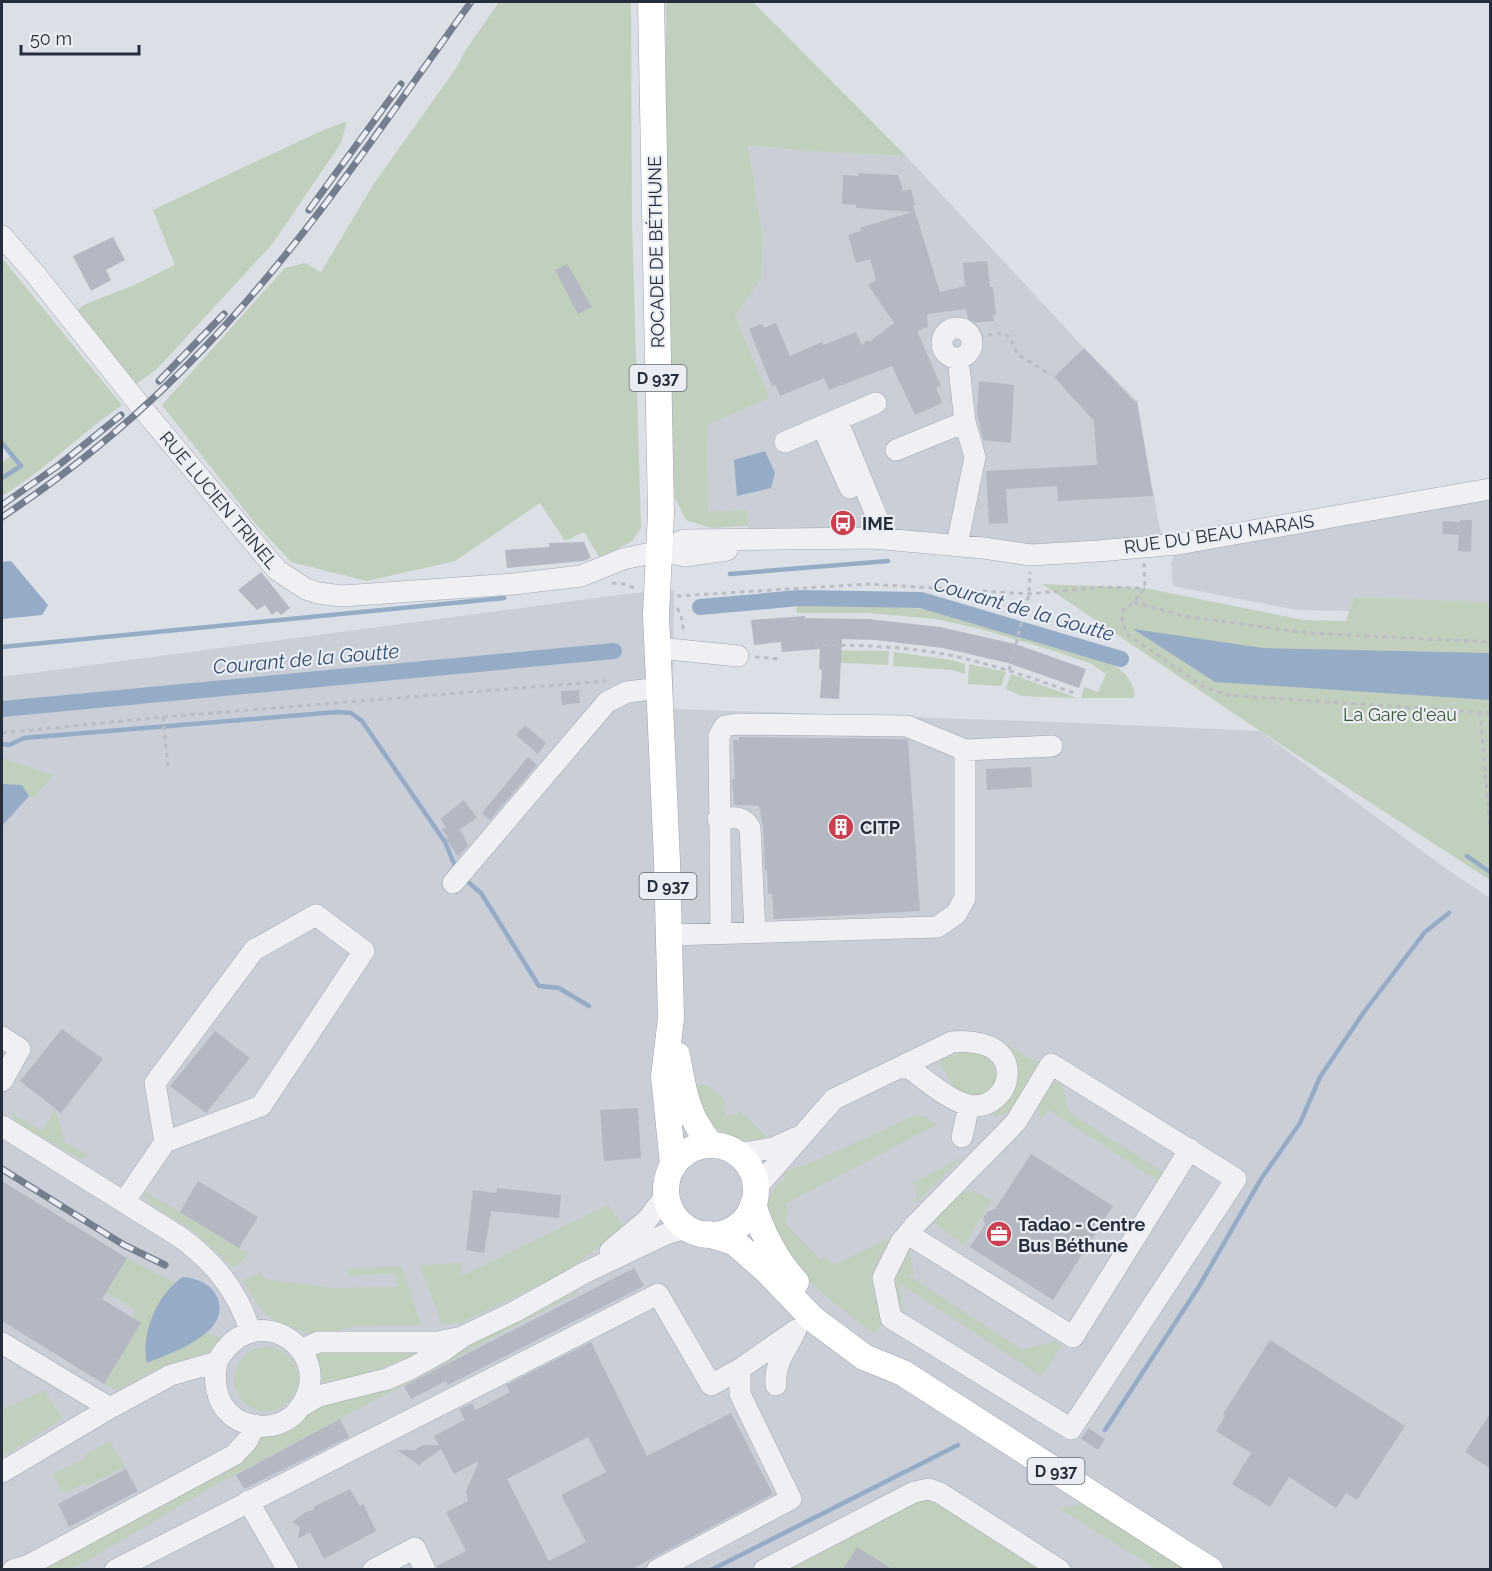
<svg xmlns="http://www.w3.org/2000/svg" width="1492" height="1571" viewBox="0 0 1492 1571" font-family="Raleway,sans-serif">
  <rect width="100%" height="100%" fill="#dbdfe6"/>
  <path fill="#c9ced7" d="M748,145L806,151L906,156L1084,348L1137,401L1159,525L1165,545L1098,551L749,540L747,510L708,513L707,425L770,398L735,316L761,278L763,238Z
    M1490,489V602L1354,597L1349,611L1297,610L1173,586L1171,563L1178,544Z
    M674,590L673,709L1055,722L1260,731L1445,868L1490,898V1569H2V677L626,594Z"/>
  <path fill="#c1cfbd" d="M499,2H631L632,221L641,528L632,541L600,558L584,532L565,541L540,503L455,561L367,581L291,562L254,522L162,405L285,268L305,263L321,272L373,185L457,67L465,51Z
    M666,2H753L906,156L806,151L748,145L763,238L761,279L735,316L770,398L707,425L708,512L747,510L748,526L711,528L686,520L675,498L671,447L666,274Z
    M347,121L341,143L273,243L157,369L128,390L69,315L86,304L134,285L175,265L153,210L319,132Z
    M2,258L122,405C80,434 45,470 2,496V462L12,455L2,443Z
    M1042,584L1145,588L1303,620L1346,621L1354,597L1490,602V880L1260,731Z
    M796,605C829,605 864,602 897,606C953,611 1006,626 1059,643C1076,648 1096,652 1110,662C1123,670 1136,683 1134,698H1081L1084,687L1098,692L1106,674L1092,664L1054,651L981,629L936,619L868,613H797Z
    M824,650L889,651L888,665L823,662Z
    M894,652L952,660L965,664V674L952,670L893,666Z
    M969,664L1006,672L1001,686L968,684Z
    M1011,674L1077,698L1021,696L1006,689Z
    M6,759L54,775L34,797L29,796L22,785L2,784V760Z
    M1003,1043L1043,1065L1013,1110L995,1117L993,1111C1020,1086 1023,1075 1003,1043Z
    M964,1051L985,1054L996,1067L998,1076L996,1085L986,1095C957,1098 953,1087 940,1064L941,1059Z
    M1061,1080L1069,1112L1166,1174L1161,1183L1049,1110L1040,1120L1038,1105L1046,1087Z
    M705,1084L724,1098L726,1117L741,1112L767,1137L753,1140H742L712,1127L703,1119L694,1086Z
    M55,1109L65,1142L90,1156L80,1159L17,1123L10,1112L42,1131Z
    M915,1115L926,1117L936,1125L787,1203L786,1224L821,1260L826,1257L834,1265L895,1235C874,1263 862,1287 886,1319L874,1333C835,1304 795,1276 774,1231C771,1224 766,1216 766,1209C766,1196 775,1186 785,1179L781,1173L818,1160Z
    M962,1157L916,1203L914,1200L917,1196L913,1183Z
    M143,1190L239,1248L249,1254L233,1268L196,1233L149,1203Z
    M969,1191L980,1194L992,1200L964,1245L935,1223L936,1212L953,1195Z
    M608,1205L623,1226L570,1270L463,1322L442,1325L420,1265L462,1263L461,1276Z
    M909,1249L914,1273L908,1275L1022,1350L1055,1341L1062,1346L1041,1376L899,1283L905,1318C887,1292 896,1273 909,1249Z
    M127,1258L174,1282L160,1303L147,1363L188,1345L207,1333L223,1339L214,1350L157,1369L117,1390L104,1384L141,1323L132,1318L135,1310L106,1292Z
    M402,1266L421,1325L357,1326L316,1335L308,1334L270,1318L261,1310L242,1281L261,1272L265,1279L334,1288L398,1287L395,1273L349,1276L348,1269Z
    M576,1290L578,1293L219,1483L73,1569L26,1570L258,1437L314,1408L445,1359Z
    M234 1379a32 32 0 1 1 64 0a32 32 0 1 1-64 0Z
    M433,1347C395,1364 362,1379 319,1382L313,1352Z
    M44,1390L63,1419L2,1457V1410Z
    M110,1441L125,1467L87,1486L84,1483L69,1492L61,1491L53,1474L84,1459L85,1455Z
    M931,1497L1050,1569H892L857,1547L843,1569L786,1570L920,1499Z
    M1082,1504L1185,1569H1156L1059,1508Z"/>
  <path fill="#96acc6" d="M765,451L775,473L771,488L737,496L734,460Z
    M11,561L48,605L42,615L2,619V562Z
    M1133,629L1263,648L1490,653V700L1215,682Z
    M2,784L22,785L29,796L2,826Z
    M183,1277C196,1278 212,1284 217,1297C233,1333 171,1353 147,1363C140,1335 158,1292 183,1277Z"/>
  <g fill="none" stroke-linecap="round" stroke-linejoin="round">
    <path stroke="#96acc6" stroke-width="4.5" d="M2,443L21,466L2,478
      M730,574L888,561
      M2,647L504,598
      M2,744L9,745L24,738L337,712L351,713L362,721L445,842L455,866
      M1467,856L1490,872
      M468,882L481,893L539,986L559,988L589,1006
      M1105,1430L1198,1288L1261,1179L1300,1123L1320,1077L1364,1012L1425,932L1449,913
      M711,1570L958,1445"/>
    <path stroke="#96acc6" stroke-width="16" d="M700,607L799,598L921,600L1121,659
      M2,709L614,651"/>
  </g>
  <path fill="#b3b8c2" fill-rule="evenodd" d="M858,173L898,175L903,191L911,189L915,205H913L940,292L965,286L963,263L987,261L990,287H993L996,314L993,315L994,321L969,323L966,309L927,314L928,327L917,331L941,386L936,388L942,403L915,415L892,366L829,390L824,378L780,396L775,385L772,386L749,329L762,324L764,328L776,323L790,356L822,342L823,345L856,332L862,346L867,340L869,342L894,323L868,285L876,280L870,259L856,263L848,235L861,231L860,228L912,212L856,208V205L842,204L843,175L858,176Z
    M113,237L125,260L106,270L111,280L91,291L73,256Z
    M567,264L592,307L578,314L555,270Z
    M1084,348L1134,401H1137L1153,496L1058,501L1057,486L1006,489L1008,523L989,524L986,471L1097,465L1094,421L1054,377Z
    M979,381L1014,385L1011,443L983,440L977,413Z
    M1460,520H1472L1471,552L1458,551L1459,535L1442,534L1443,521L1460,522Z
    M584,542L591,558L583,561L507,568L505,550L549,547V543Z
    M261,572L290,608L281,615L277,611L272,615L265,605L257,610L238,590Z
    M805,616V618L868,619L940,627L1015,644L1086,669L1079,688L1008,663L943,648L875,640L842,639L839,699L820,698L822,671L819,668L820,649L782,652L781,642L754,645L751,620Z
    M579,690L580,703L562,705L561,691Z
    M525,725L546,743L538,754L516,735Z
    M739,737L904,739L908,740L920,911L774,919L772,894H768L767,870H765L763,827L759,806L734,805L732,779H735L733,740H739Z
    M528,757L537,765L490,820L482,813Z
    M1031,767L1032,787L987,790L986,769Z
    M464,800L477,818L460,829L468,845L458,857L446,839L448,838L442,829L446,827L440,819Z
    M62,1029L103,1059L61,1113L20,1081Z
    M215,1031L250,1058L206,1113L170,1086Z
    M638,1108L641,1158L604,1161L600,1110Z
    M1031,1154L1113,1206L1053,1300L970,1247L985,1225L983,1218L988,1211L995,1209Z
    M2,1181L127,1258L102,1299L141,1323L104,1384L2,1321Z
    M198,1181L258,1217L239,1248L180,1212Z
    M497,1188L561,1195L559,1218L491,1211L484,1253L466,1250L473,1190L496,1193Z
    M634,1268L644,1286L448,1385L446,1381L411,1399L404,1386Z
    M1270,1340L1405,1426L1357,1500L1346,1493L1336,1508L1289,1477L1270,1507L1232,1484L1251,1453L1216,1431L1225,1416L1223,1414Z
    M591,1342L647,1456L731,1413L773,1494L632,1569H437V1566L466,1551L446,1512L468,1501L466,1491L479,1461L454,1474L441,1449L419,1465L397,1450H415L422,1445H439L434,1436L465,1420L459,1409L472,1403L476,1410L510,1392L506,1385ZM588,1437L606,1472L561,1495L586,1542L549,1561L507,1479Z
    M1491,1412V1469L1465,1452Z
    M340,1419L349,1437L244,1489L236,1475Z
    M1088,1428L1105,1439L1098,1450L1081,1439Z
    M126,1469L138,1491L69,1527L58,1504Z
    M350,1489L360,1506L363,1504L376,1531L324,1559L310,1532L298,1539L300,1527L292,1522L306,1512L313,1510L315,1506Z
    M857,1547L892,1569H843Z"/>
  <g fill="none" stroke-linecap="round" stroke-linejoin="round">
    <g stroke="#a1a6af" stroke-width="22">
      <path id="minor" d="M2,236L36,275L142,408L277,570L306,589L318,593L342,596L514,584L581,576L623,559L660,551L684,540L873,538L983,548L1031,555L1098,551L1178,544L1490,489
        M942 343a15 15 0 1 1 30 0a15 15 0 1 1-30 0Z
        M837,420L886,539
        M822,426L850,488
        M785,442L876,403
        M896,450L965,422
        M957,545L975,457L965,422L958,358
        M660,551L685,556L727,550
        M659,648L738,656
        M965,750L1052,746
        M718,819C732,818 743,814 750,828L755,932
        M453,883L607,702L627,692L660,688
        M669,935L937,927L956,914L965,898V750L907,726L737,724L725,726L719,736L721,933
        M2,1037L20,1049L2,1081
        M1051,1064L1236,1179L1071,1429L891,1318L883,1278L901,1242L916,1224L1016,1122Z
        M2,1126L180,1237C214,1262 238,1291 250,1331
        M962,1137L969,1105
        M738,1154L773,1148L795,1138
        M756,1188L834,1099L952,1042C1034,1035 1012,1114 968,1105C948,1100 922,1077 905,1065
        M124,1202L165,1142L261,1106L364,951L316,915L254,950L155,1083L165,1142
        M908,1234L1073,1337L1190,1149
        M610,1251L647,1220L666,1195
        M2,1343L110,1408
        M301,1350L318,1342H438L457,1338
        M776,1385C774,1365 785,1351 794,1334
        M300,1407L319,1396L387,1379L410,1369L443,1351L464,1336L516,1311L584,1273L666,1234L687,1228
        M2,1472L110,1408L171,1375L217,1362C256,1291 342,1355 298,1410C289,1422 272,1428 257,1426C223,1421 211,1394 217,1362
        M248,1501L288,1570
        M13,1570L29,1565L234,1455L247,1441L255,1425
        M115,1570L658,1294L711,1385L740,1369L796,1330
        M373,1570L415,1548L425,1570
        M657,1570L791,1499L740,1394V1369
        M764,1570L914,1492L929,1489L940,1493L1060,1570"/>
    </g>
    <g stroke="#9ba3b1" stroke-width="27">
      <path id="major" d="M651,2L661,513L656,615L667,861L671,1018L664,1077L673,1164
        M677,1055C684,1093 686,1114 711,1145
        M666 1190a45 45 0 1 1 90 0a45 45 0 1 1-90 0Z
        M753,1204C762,1233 775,1259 796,1282
        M708,1234L734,1242L767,1271L813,1319L864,1357L903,1373L1210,1570"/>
    </g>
    <path stroke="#babdc4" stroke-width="3" stroke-dasharray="4.5 4.5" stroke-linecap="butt" d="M970,338L1002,333L1010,337L1017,354L1051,375
      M1144,563L1145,588L1134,602L1123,610L1122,622L1128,635L1204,687L1227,695L1490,713
      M612,583L624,584L637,589
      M677,596L869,584L1029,594L1102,587L1145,588
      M1134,602L1183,616L1308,633L1490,642
      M677,608L681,615L684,633
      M814,645C857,645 901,646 944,654C989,663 1033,678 1077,694
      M755,657L781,659
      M1009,670L1029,594L1030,572
      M1480,712L1490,828
      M163,717L168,768
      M2,733L163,717L606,681"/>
    <use href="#minor" stroke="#eef0f4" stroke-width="21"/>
    <use href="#major" stroke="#fff" stroke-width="26"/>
    <g stroke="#757e8f" stroke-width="7">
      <path id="rail" d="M309,210L401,84
        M159,381L224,314
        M2,505L59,465L121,415
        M2,517C75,469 143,412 203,349C304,244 386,120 471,2
        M2,1169L124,1245L165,1265"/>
    </g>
    <use href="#rail" stroke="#eaeef4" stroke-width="4.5" stroke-dasharray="14" stroke-linecap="butt"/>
  </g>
  <defs>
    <g id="bus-disc" transform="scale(1.35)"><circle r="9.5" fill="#cb4051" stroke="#eaeef4"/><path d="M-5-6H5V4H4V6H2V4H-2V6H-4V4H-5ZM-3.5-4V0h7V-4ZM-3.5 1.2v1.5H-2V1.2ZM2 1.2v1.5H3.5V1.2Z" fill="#fff"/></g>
    <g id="building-disc" transform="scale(1.35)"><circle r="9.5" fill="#cb4051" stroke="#eaeef4"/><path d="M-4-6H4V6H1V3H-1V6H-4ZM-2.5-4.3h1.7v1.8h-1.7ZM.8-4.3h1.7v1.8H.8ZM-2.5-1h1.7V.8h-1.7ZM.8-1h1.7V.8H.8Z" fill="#fff"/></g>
    <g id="office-disc" transform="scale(1.35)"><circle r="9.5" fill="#cb4051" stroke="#eaeef4"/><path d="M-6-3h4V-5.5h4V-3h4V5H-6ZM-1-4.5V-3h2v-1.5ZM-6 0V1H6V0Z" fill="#fff"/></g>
  </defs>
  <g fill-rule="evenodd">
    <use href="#bus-disc" x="843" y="523"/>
    <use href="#building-disc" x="841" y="827"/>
    <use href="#office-disc" x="999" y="1234"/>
  </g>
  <g text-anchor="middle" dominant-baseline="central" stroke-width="4.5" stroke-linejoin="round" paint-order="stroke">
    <g fill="#eaeef4" stroke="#616772" stroke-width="1.5">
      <rect x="629.5" y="365" width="57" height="26" rx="4.5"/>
      <rect x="639.5" y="873" width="57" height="26" rx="4.5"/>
      <rect x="1027.5" y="1458" width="57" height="26" rx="4.5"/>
    </g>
    <g font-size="16" font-weight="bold" fill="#262d3b">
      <text x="658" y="378">D 937</text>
      <text x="668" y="886">D 937</text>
      <text x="1056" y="1471">D 937</text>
    </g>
    <g font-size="18" fill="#262d3b" stroke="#eaeef4">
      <text transform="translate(656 252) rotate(-91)">ROCADE DE BÉTHUNE</text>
      <text transform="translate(219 500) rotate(50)">RUE LUCIEN TRINEL</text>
      <text transform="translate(1219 534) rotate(-8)">RUE DU BEAU MARAIS</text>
    </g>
    <g font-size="18" font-weight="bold" fill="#262d3b" stroke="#eaeef4" text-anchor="start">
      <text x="862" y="523">IME</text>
      <text x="860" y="827">CITP</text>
      <text x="1018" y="1224">Tadao - Centre<tspan x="1018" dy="21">Bus Béthune</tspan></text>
    </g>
    <g font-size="18" fill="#395733" stroke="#eaeef4">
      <text x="1400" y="714">La Gare d'eau</text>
    </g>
    <g font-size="20" font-style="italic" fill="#314b6e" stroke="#eaeef4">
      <text transform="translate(1024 609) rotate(16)">Courant de la Goutte</text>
      <text transform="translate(306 659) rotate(-5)">Courant de la Goutte</text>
    </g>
  </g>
  <rect width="1492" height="1571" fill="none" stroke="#262d3b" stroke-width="6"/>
  <path d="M21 45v9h118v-9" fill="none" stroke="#262d3b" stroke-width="3"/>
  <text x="30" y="45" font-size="18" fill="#262d3b" stroke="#eaeef4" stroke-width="4.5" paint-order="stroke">50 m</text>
</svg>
